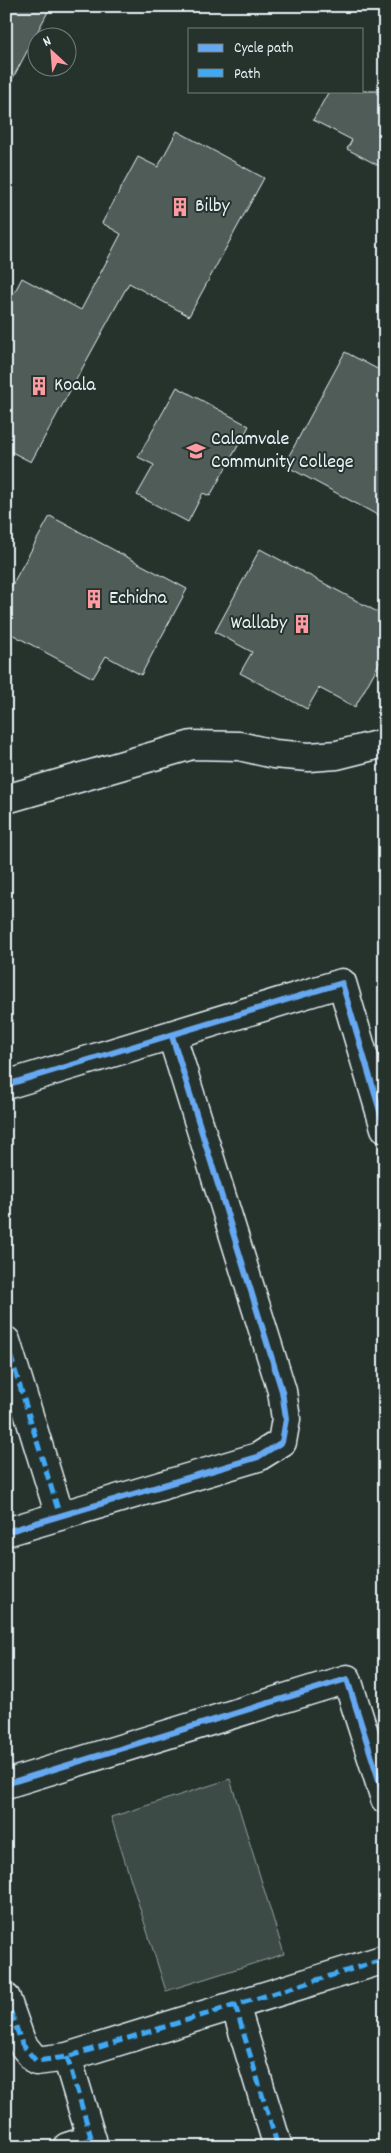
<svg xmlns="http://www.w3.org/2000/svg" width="391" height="2153" viewBox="0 0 391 2153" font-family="Dekko,sans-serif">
  <rect width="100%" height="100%" fill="#26332d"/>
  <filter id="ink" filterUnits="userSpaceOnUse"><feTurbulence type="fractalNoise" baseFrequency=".02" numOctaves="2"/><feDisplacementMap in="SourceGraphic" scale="10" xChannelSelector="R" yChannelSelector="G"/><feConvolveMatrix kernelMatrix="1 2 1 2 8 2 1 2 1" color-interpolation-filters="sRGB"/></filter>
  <g filter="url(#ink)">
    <path fill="#3e4b47" stroke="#939ea0" d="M230,1779L284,1954L166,1991L111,1817Z"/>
    <path fill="#505c59" stroke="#e8f1f8" d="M6,6H51L6,91Z
      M329,91H385V169L347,149L352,140L313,120Z
      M177,131L264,178L189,316L129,283L31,462L6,449V308L22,278L81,310L121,234L102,223L138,157L158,167Z
      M345,352L385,373V519L284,465Z
      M177,387L249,426L210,496L203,493L188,522L137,495L154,465L138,457Z
      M50,516L187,589L141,675L106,656L93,678L6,631V596Z
      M260,549L385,616V653L355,707L319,688L307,709L240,673L252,652L215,632Z"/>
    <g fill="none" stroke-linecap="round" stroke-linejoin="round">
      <g stroke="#e8f1f8" stroke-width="31">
        <path id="minor" d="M6,799L192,745L239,746L274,754L309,757L337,755L385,743
          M6,1085L342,983L385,1128
          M6,1341L60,1516
          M6,1532L258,1457L282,1442L286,1419L282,1391L172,1036
          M6,1784L347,1679L385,1799
          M6,1998L22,2044L36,2061L67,2057L385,1959
          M235,2005L278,2147
          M67,2057L94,2147
          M67,2147L92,2139"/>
      </g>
      <use href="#minor" stroke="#26332d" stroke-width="28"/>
      <path stroke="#3fa9f5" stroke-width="5" stroke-dasharray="10 5" stroke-linecap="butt" d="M6,1341L60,1516
        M6,1998L22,2044L36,2061L67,2057L385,1959
        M235,2005L278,2147
        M67,2057L94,2147
        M67,2147L92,2139"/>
      <g stroke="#26332d" stroke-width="9">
        <path id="cycleway" d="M6,1085L342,983L385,1128
          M6,1532L258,1457L282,1442L286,1419L282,1391L172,1036
          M6,1784L347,1679L385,1799"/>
      </g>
      <use href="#cycleway" stroke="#66a8f1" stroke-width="6"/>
    </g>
  </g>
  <defs>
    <g id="building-bare" transform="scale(1.5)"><path d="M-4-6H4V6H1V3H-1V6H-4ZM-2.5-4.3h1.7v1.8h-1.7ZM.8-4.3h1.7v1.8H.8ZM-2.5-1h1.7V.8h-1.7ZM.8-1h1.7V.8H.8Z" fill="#ff9aa2" stroke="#26332d" stroke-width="2.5" paint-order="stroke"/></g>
    <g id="school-bare" transform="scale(1.5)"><path d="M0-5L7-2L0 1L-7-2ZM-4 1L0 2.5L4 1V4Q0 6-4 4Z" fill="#ff9aa2" stroke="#26332d" stroke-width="2.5" paint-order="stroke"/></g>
  </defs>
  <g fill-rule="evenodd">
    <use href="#building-bare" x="180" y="207"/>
    <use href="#building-bare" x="39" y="386"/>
    <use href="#school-bare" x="196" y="451"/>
    <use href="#building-bare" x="94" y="599"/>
    <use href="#building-bare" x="302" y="624"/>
  </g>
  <g text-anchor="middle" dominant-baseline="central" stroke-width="4" stroke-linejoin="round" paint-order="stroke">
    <g font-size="20" fill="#e8f1f8" stroke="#26332d" text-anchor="start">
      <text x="195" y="207">Bilby</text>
      <text x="54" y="386">Koala</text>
      <text x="211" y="440">Calamvale<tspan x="211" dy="23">Community College</tspan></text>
      <text x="109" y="599">Echidna</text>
      <text x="287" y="624" text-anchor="end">Wallaby</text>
    </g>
  </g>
  <rect width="391" height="2153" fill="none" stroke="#26332d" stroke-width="25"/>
  <rect x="12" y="12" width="366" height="2128" fill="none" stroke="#e8f1f8" stroke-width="2" filter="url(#ink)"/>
  <rect x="188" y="28" width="175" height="65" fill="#26332d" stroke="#747f7e"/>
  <rect x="198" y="44" width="25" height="8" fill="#66a8f1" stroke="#747f7e"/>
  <text x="234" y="52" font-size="15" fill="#e8f1f8">Cycle path</text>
  <rect x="198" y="69" width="25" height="8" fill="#3fa9f5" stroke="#747f7e"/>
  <text x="234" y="78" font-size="15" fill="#e8f1f8">Path</text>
  <g transform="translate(52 52) rotate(334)"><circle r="24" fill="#26332d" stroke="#747f7e"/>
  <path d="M0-4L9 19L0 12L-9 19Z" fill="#ff9aa2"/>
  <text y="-8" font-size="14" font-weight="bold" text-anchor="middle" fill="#e8f1f8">N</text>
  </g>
</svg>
